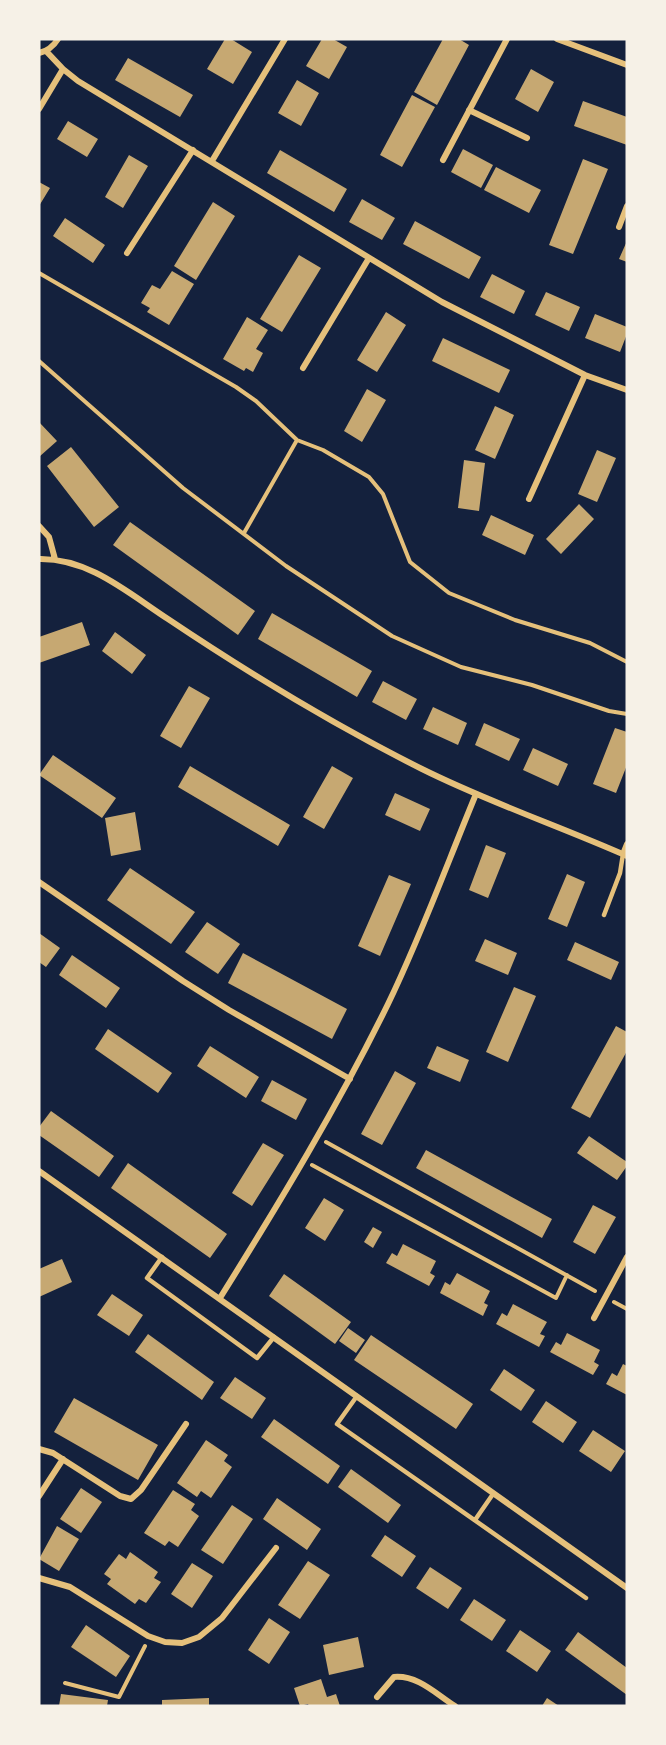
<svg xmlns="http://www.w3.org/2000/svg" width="666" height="1745" viewBox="0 0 666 1745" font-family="Jost,sans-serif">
  <rect width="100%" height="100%" fill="#14213d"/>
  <path fill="#c6a872" d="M225,39H231L252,52L233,84L207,69Z
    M322,39H333L347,47L329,79L306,66Z
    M443,39H459L469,45L437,105L414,92Z
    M128,58L193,95L180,117L115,80Z
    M531,69L554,82L538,112L515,99Z
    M297,80L319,93L301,126L278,113Z
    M412,95L435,107L402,167L380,155Z
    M583,101L627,117V145L574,126Z
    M68,121L98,139L87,157L57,139Z
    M463,149L493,165L481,188L451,172Z
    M280,150L347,189L334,212L267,173Z
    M129,155L148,166L123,208L105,197Z
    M583,159L608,169L573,254L549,245Z
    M496,167L541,190L529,213L484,190Z
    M39,182L50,188L39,206Z
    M362,199L395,218L382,240L349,222Z
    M213,202L235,216L196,280L174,266Z
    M65,218L105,245L93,263L53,236Z
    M415,221L481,257L469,279L403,244Z
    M627,241V262L619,259Z
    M299,255L321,268L282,332L260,319Z
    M172,271L194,284L169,325L147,312L150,308L141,303L152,285L160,289Z
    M492,274L525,291L514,314L480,297Z
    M546,292L580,307L569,331L535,315Z
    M386,312L406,325L377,372L357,360Z
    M595,314L627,327V334L620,352L585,338Z
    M247,317L268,330L256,349L263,353L253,372L246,368L244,371L223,359Z
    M443,338L510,370L499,393L432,361Z
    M367,389L386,400L362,442L344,431Z
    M495,406L514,415L495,459L475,450Z
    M39,422L57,441L39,457Z
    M71,447L119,507L94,527L47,466Z
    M597,450L616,458L597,502L578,494Z
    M464,460L485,463L479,511L458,508Z
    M579,504L594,519L561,554L546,539Z
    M491,515L534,535L525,555L482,535Z
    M130,522L255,611L238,635L113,545Z
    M272,613L372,671L357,697L258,639Z
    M82,622L90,645L39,663V637Z
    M115,632L146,655L132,674L102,651Z
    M383,681L417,699L406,720L372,702Z
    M189,686L210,698L181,748L160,736Z
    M433,707L467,723L458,745L423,729Z
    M484,723L520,739L509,761L475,745Z
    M615,728L627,732V765L616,793L593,784Z
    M533,748L568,764L558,786L523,770Z
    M53,755L116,798L102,818L39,775Z
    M190,766L290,825L278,846L178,787Z
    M332,766L353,778L324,829L303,817Z
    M395,793L430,809L420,831L385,815Z
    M135,812L141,850L111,856L105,818Z
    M486,845L506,853L488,898L469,890Z
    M130,868L195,912L171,944L107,900Z
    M567,874L585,882L567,927L548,919Z
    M389,875L411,884L380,956L358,946Z
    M207,922L240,944L218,974L185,952Z
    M39,933L60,948L46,967L39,962Z
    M485,939L517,953L508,975L475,961Z
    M575,942L619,962L611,980L567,960Z
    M243,953L347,1009L332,1039L228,983Z
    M72,955L120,988L106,1008L59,975Z
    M514,987L536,996L508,1062L486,1052Z
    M616,1026L627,1032V1051L590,1118L571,1108Z
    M108,1029L172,1073L158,1093L95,1049Z
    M210,1046L259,1077L246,1098L197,1066Z
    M437,1046L469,1060L460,1082L427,1068Z
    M395,1071L416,1083L382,1145L361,1134Z
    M272,1080L307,1099L296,1120L261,1101Z
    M51,1111L114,1156L99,1177L39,1135V1127Z
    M589,1136L627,1162V1166L617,1180L577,1153Z
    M263,1143L284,1155L252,1206L232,1193Z
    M426,1150L552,1219L542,1238L416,1168Z
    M128,1163L227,1234L210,1258L111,1188Z
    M324,1198L344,1210L325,1241L305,1228Z
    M593,1205L616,1217L595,1254L573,1242Z
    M373,1227L382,1232L373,1248L364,1242Z
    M403,1244L436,1261L430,1273L435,1276L429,1286L386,1263L392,1253L397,1256Z
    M62,1259L72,1282L39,1297V1269Z
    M457,1273L490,1291L484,1303L488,1305L483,1316L440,1293L445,1282L450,1285Z
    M284,1274L351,1322L335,1344L269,1296Z
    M112,1294L143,1315L129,1336L97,1315Z
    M513,1304L547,1322L540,1334L545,1336L539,1347L496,1324L502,1313L507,1316Z
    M348,1328L365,1340L356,1353L339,1341Z
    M567,1333L600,1350L594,1362L599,1365L593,1375L550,1352L556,1342L561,1345Z
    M148,1334L214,1382L202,1400L135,1352Z
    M371,1335L473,1404L456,1429L354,1360Z
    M623,1364L627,1366V1395L606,1384L612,1373L617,1376Z
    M504,1369L535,1390L521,1411L490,1390Z
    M235,1377L266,1398L252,1419L220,1398Z
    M74,1398L158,1445L138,1480L54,1432Z
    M546,1401L577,1422L563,1443L532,1422Z
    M274,1419L340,1466L328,1484L261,1437Z
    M593,1430L625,1451L611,1472L579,1451Z
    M206,1440L228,1455L224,1461L232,1467L211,1498L201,1491L197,1497L177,1483Z
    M351,1469L401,1505L388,1523L338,1487Z
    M81,1488L102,1502L81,1533L60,1519Z
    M173,1490L195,1504L191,1510L199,1516L178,1547L169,1541L165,1546L144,1533Z
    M277,1498L321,1529L307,1550L263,1519Z
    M232,1505L253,1519L223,1564L201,1550Z
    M57,1526L79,1539L59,1571L39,1559Z
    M385,1535L416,1556L402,1577L371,1556Z
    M130,1552L158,1572L154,1578L161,1582L146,1603L139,1599L135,1604L107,1584L111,1579L104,1574L119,1554L126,1559Z
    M308,1561L330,1575L300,1619L278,1605Z
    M192,1563L213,1576L192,1608L171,1594Z
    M430,1567L462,1588L448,1609L416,1588Z
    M474,1599L506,1620L492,1641L460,1620Z
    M269,1618L290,1632L269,1664L248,1650Z
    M86,1625L130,1656L116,1677L71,1647Z
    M520,1630L551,1651L537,1672L506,1651Z
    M578,1632L627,1668V1695L565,1650Z
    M358,1637L364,1667L329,1675L323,1645Z
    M321,1679L327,1697L336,1694L340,1706H309L308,1704L300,1706L294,1688Z
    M61,1694L108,1700L107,1706H59Z
    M209,1698V1706H162V1700Z
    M547,1698L559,1706H542Z"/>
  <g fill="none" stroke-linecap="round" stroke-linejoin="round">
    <path stroke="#e5c07b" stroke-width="4" d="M39,273L236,387L256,401L297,440L323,450L369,477L383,494L410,562L449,593L515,620L590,643L627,662
      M39,361L183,488L286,566L392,636L461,667L532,685L609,711L627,714
      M244,533L297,440
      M326,1142L595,1291
      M312,1165L556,1298L567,1275
      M614,1302L627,1309
      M65,1683L119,1697L145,1646"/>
    <path stroke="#e5c07b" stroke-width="4.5" d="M604,915L620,873L623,854
      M162,1257L147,1278L257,1358L274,1337
      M357,1396L337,1424L586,1598
      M475,1520L493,1494"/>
    <path stroke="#e5c07b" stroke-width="6" d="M557,39L627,65
      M46,51L63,69L78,81L442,302L585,375L627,390
      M39,53C48,51 53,47 58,39
      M39,109L63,69
      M469,110L527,138
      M443,160L507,39
      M212,161L285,39
      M619,227L627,206
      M127,253L193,150
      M303,368L369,258
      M529,499L585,375
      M39,526L49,537L55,559
      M39,559C89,558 128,593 168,619C250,674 334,725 422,769C488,802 559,826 627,856
      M623,854L627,844
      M39,882L183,981L229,1010L350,1079
      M39,1171L627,1588
      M220,1298C280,1202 338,1106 388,1004C421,936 447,864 476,794
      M594,1318L627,1257
      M39,1449L53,1453L120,1496L131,1499L141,1490L186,1424
      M39,1496L63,1459
      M39,1578L70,1587L148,1636L165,1642L182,1643L199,1637L222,1618L276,1548
      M377,1697L394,1677C418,1675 436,1694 455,1706"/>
  </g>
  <rect width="666" height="1745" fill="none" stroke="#f6f1e7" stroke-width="81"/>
</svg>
